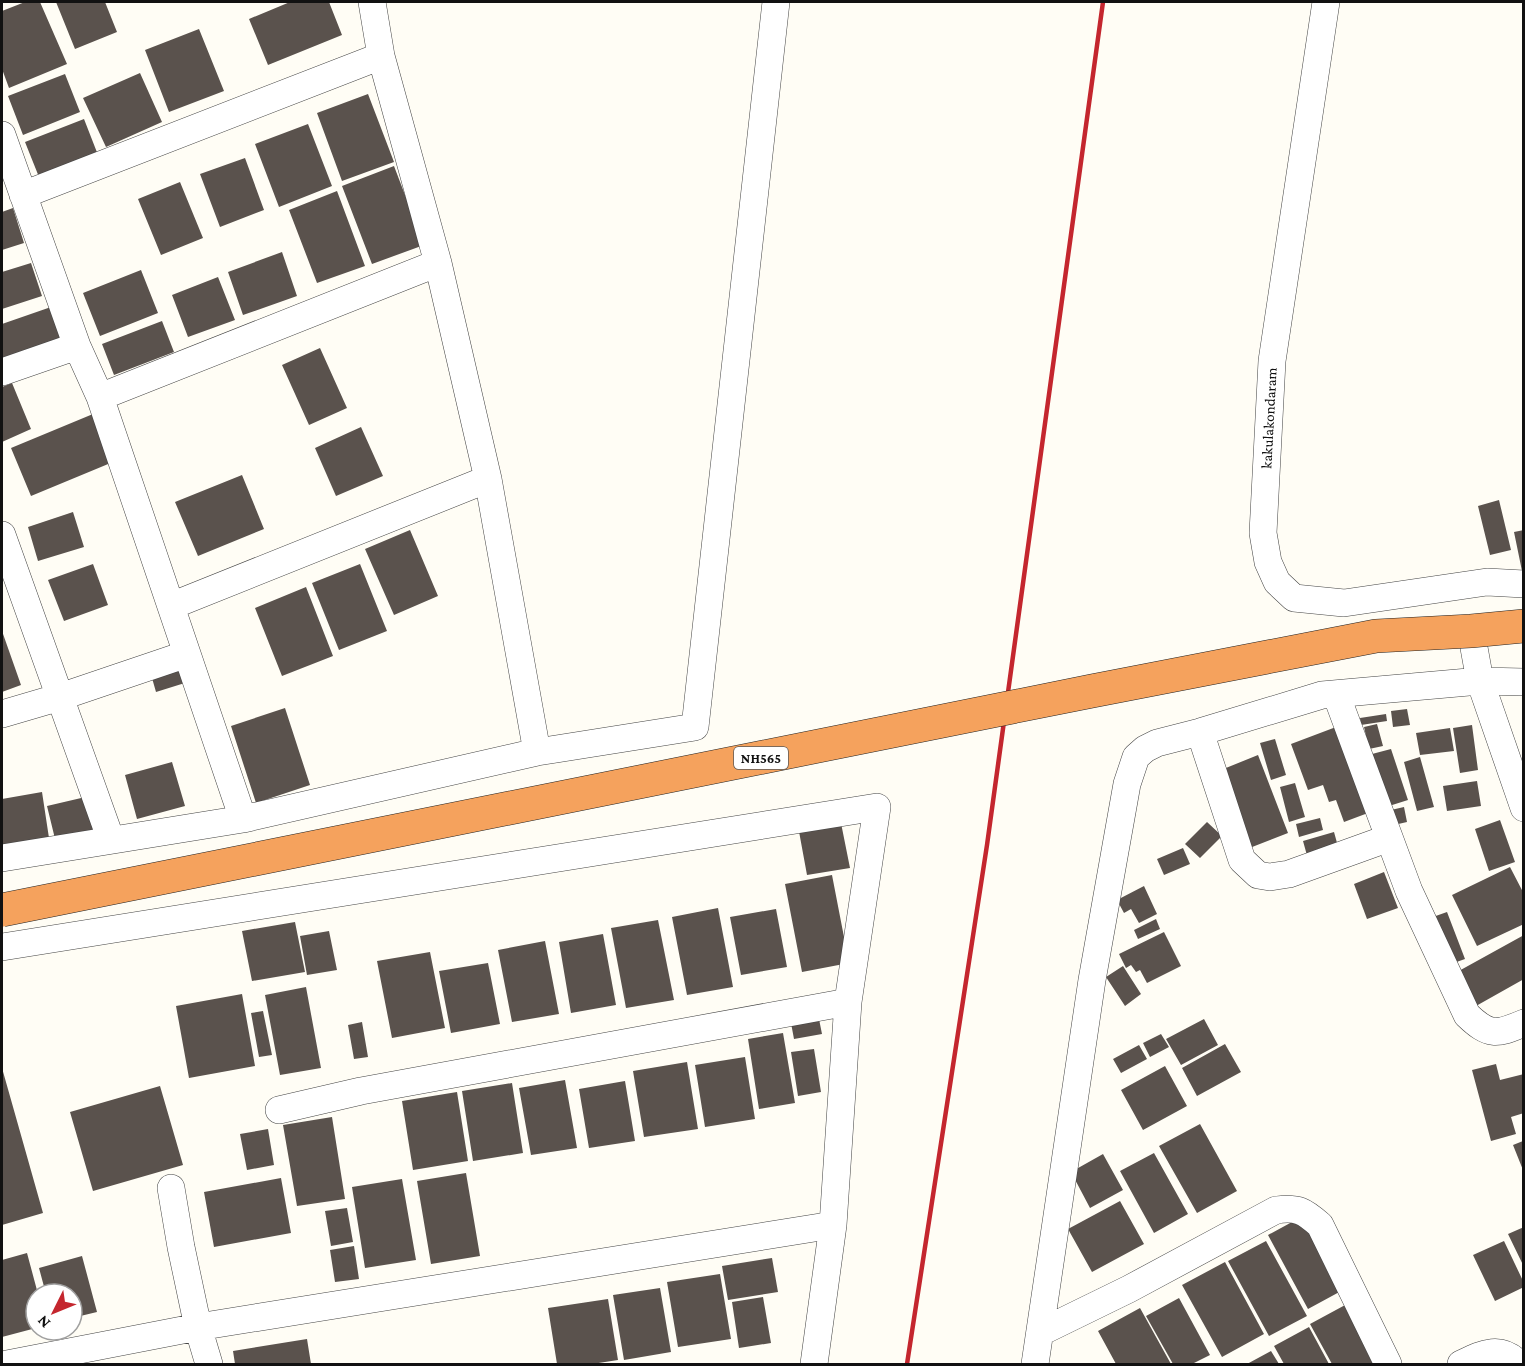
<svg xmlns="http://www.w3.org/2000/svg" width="1525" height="1366" viewBox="0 0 1525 1366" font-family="'Crimson Pro',serif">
  <rect width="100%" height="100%" fill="#fffdf5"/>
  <path fill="#5a524d" d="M25,2H40L67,64L9,88L2,69V11Z
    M56,2H105L117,32L75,49Z
    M290,2H329L342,35L268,65L249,19Z
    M199,29L224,91L169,112L145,50Z
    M140,73L162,122L106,147L83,98Z
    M65,74L80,112L23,135L8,96Z
    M368,94L394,162L342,181L317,113Z
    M84,119L98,155L39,177L25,142Z
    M308,124L332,186L279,207L255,144Z
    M245,158L264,210L220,227L200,174Z
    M394,166L424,245L372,264L342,186Z
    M180,182L203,238L161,255L138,199Z
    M337,191L365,266L317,283L289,210Z
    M13,208L24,243L2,250V212Z
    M282,252L297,296L243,315L228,272Z
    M31,263L42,296L2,309V272Z
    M141,270L158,313L100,336L83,293Z
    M218,277L235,320L188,337L172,295Z
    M51,307L63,342L2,359V324Z
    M162,321L174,352L114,375L102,344Z
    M320,348L347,408L309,425L282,365Z
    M12,383L31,429L2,442V387Z
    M93,414L113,462L31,496L11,448Z
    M361,427L383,476L336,496L315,448Z
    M242,475L264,529L198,556L175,502Z
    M1499,500L1511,550L1490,555L1478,506Z
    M73,512L84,547L38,561L28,527Z
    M410,530L438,596L394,615L365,549Z
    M1524,530V571H1522L1514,532Z
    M93,564L108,605L64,621L48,580Z
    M360,564L387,631L339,650L312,583Z
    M306,587L333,656L282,676L255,608Z
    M2,631L21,685L2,692Z
    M182,662L188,682L156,692L150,671Z
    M285,708L310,785L256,803L231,726Z
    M1407,709L1410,725L1393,727L1391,711Z
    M1386,714L1387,721L1361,725L1360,718Z
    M1377,724L1383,746L1369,749L1364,727Z
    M1472,725L1478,770L1460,773L1453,728Z
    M1336,727L1368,813L1344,822L1336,800L1329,802L1323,785L1308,790L1291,744Z
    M1450,728L1454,751L1420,755L1416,733Z
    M1275,739L1286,775L1271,780L1260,743Z
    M1391,749L1408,800L1389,806L1372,754Z
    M1258,755L1288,833L1247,849L1216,772Z
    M1420,757L1434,807L1417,811L1404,762Z
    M172,762L185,806L137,819L125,775Z
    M1477,781L1481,806L1447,811L1443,786Z
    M1295,783L1305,817L1289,822L1280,787Z
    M42,792L49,838L2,845V799Z
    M94,795L104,835L57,847L47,806Z
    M1404,807L1407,822L1394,825L1391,810Z
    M840,818L850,868L807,875L798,826Z
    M1320,818L1323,830L1299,837L1296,824Z
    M1500,820L1515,862L1489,871L1475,829Z
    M1207,822L1222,836L1200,858L1185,844Z
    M1334,832L1339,850L1308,859L1303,841Z
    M1183,848L1190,864L1164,875L1157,859Z
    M1510,867L1524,894V924L1477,946L1452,895Z
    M1384,872L1398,908L1367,919L1354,884Z
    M832,875L849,963L802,972L785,884Z
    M1144,886L1157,914L1139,923L1131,909L1124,913L1117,900Z
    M718,908L733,987L687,995L672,917Z
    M776,909L787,967L741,975L730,917Z
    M1447,912L1465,959L1448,965L1430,918Z
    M1156,919L1160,929L1138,939L1134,930Z
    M658,920L674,1000L626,1008L611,928Z
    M295,922L305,972L252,981L242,931Z
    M329,931L337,970L307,975L300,936Z
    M1164,932L1181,966L1147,983L1140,970L1136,972L1131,965L1126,968L1119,954Z
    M603,934L616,1005L571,1013L559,942Z
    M1524,935V979L1476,1006L1457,972Z
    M545,941L559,1014L512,1022L498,950Z
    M430,952L445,1028L392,1038L377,961Z
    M488,963L500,1024L451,1033L439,971Z
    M1123,966L1141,994L1125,1006L1106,977Z
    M306,987L321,1068L280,1075L265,995Z
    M242,994L255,1066L189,1078L176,1006Z
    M263,1011L272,1055L259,1057L251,1013Z
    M819,1019L822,1034L794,1039L791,1023Z
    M1204,1019L1218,1045L1181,1065L1166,1039Z
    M362,1022L368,1057L354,1059L348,1025Z
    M783,1033L795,1103L759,1109L748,1039Z
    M1161,1034L1169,1047L1150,1057L1143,1043Z
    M1225,1044L1241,1072L1197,1096L1182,1068Z
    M1139,1045L1147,1059L1121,1073L1113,1059Z
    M814,1049L821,1092L798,1096L791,1052Z
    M745,1057L755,1119L705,1127L695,1065Z
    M687,1062L698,1129L644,1137L633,1071Z
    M1496,1064L1500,1080L1524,1074V1113L1511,1117L1516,1134L1491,1141L1472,1070Z
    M1165,1066L1187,1106L1143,1130L1121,1090Z
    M2,1068L43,1213L2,1225Z
    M565,1080L577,1148L531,1155L519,1088Z
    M625,1081L635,1141L589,1148L579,1089Z
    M512,1083L523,1153L473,1161L462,1091Z
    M160,1086L183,1165L93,1191L70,1112Z
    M457,1092L468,1161L413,1170L402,1101Z
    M332,1117L345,1199L297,1206L283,1125Z
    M1200,1124L1237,1191L1197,1213L1159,1146Z
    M268,1129L274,1165L247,1170L240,1134Z
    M1523,1141V1170L1513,1145Z
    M1154,1153L1188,1214L1154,1233L1120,1171Z
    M1103,1154L1123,1190L1090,1208L1071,1172Z
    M466,1173L480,1256L431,1264L417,1181Z
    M281,1178L291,1233L214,1247L204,1192Z
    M402,1179L416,1260L365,1268L352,1187Z
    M1120,1201L1144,1244L1092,1272L1068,1229Z
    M347,1208L353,1242L331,1246L325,1211Z
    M1303,1216L1343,1290L1308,1309L1268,1235Z
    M1524,1227V1267L1508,1234Z
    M1266,1241L1307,1316L1269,1336L1228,1261Z
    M1504,1241L1524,1283V1287L1495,1301L1473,1255Z
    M354,1246L359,1279L335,1282L330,1250Z
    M27,1253L38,1294H36V1328L2,1337V1260Z
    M82,1256L97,1312L72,1318V1294H46L39,1268Z
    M772,1258L778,1292L728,1300L722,1266Z
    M1225,1262L1264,1334L1222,1357L1182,1285Z
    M720,1274L731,1339L678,1347L667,1282Z
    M660,1288L671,1352L624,1360L613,1295Z
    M763,1297L771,1343L739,1348L732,1302Z
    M1179,1298L1210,1355L1192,1364H1173L1146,1316Z
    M608,1299L618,1360L592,1364H557L548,1308Z
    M1347,1304L1380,1364H1332L1310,1324Z
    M1140,1308L1171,1364H1116L1098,1331Z
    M1309,1327L1329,1364H1284L1274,1346Z
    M307,1339L311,1364H235L233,1351Z
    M1271,1351L1279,1364H1247Z"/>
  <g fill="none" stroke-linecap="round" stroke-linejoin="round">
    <g stroke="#444" stroke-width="28">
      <path id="street" d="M372,2L381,56L438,263L488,479L537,752
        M1326,2L1272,361L1263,533L1268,562L1277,582L1294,598L1344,603L1487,582L1524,584
        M2,135L77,346
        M23,195L381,56
        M2,372L77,346L100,397L438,263
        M100,397L243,819
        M2,535L111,840
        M171,606L488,479
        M1471,631L1480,681L1524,808
        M1336,694L1409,891L1467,1015C1489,1036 1496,1035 1524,1023
        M2,714L60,697L187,654
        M1200,732L1242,860L1258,875L1270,877L1289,874L1389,838
        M2,858L243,819L537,752L695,727L776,2
        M2,947L877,807L848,1002L833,1225L814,1364
        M279,1110L361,1091L848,1002
        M171,1188L181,1247L198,1327L833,1225
        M1041,1332L1129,1289L1276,1210C1298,1207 1304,1211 1320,1225L1388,1364
        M7,1364L198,1327L209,1364
        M1035,1364L1092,980L1127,784L1136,757L1145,749L1157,743L1200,732L1322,695L1480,681L1524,682
        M1461,1364C1482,1354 1500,1344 1519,1364"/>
    </g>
    <use href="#street" stroke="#fff" stroke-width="27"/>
    <path stroke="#c4262e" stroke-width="4.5" d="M907,1364L987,845L1103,2"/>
    <g stroke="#222" stroke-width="34" stroke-linecap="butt">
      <path id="highway-bridge" d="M2,910L1092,691L1376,636L1471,631L1524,626"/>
    </g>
    <use href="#highway-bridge" stroke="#f5a25d" stroke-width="33"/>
  </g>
  <g text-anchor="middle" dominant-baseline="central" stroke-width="6" stroke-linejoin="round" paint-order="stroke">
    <rect fill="#fff" stroke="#585858" stroke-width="1.5" x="734" y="747" width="54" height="22" rx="4.5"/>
    <g font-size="14" font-weight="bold" fill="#111">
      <text x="761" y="758">NH565</text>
    </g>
    <g font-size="15" fill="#111" stroke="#fff">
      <text transform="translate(1269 418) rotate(-87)">kakulakondaram</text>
    </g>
  </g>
  <rect width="1525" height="1366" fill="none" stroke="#111111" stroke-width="6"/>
  <g transform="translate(54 1312) rotate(227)"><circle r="28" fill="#ffffff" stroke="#a0a0a0" stroke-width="1.5"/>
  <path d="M0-4.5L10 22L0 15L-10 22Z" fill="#c4262e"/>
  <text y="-9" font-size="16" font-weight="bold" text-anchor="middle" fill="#111111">N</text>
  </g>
</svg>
